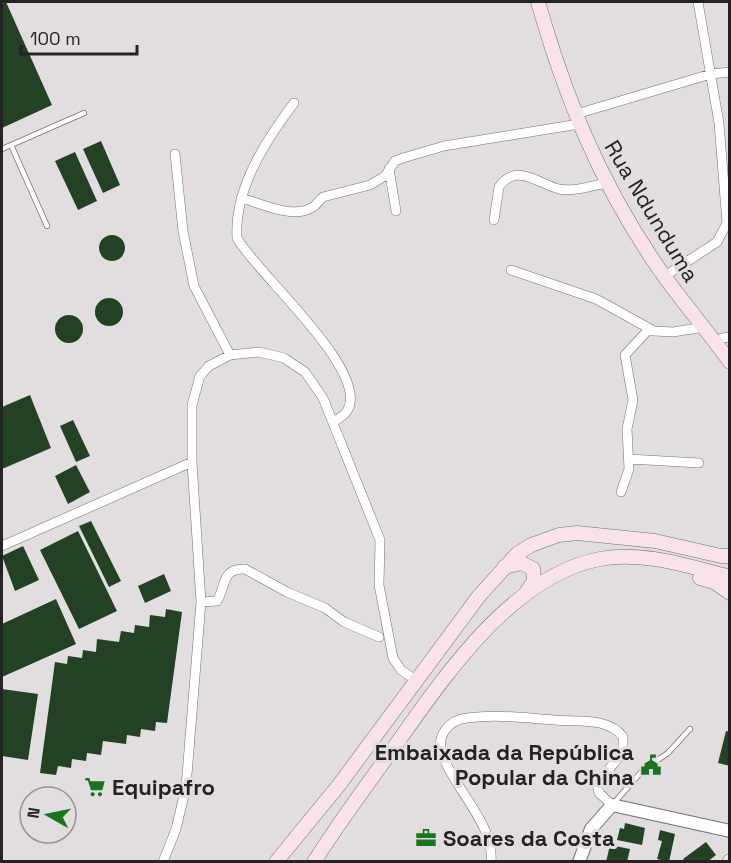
<svg xmlns="http://www.w3.org/2000/svg" width="731" height="863" viewBox="0 0 731 863" font-family="'Space Grotesk',sans-serif">
  <rect width="100%" height="100%" fill="#e2dedf"/>
  <path fill="#234223" d="M6,2L52,105L2,128V4Z
    M101,141L120,185L103,193L83,149Z
    M75,152L97,201L78,210L55,161Z
    M99 248a13 13 0 1 1 26 0a13 13 0 1 1-26 0Z
    M95 312a14 14 0 1 1 28 0a14 14 0 1 1-28 0Z
    M55 329a14 14 0 1 1 28 0a14 14 0 1 1-28 0Z
    M30,395L51,448L2,469V407Z
    M73,420L90,456L76,462L60,426Z
    M76,465L90,492L68,504L55,476Z
    M91,521L121,581L109,587L79,526Z
    M78,531L117,611L79,629L40,550Z
    M23,546L39,580L15,591L2,556Z
    M164,574L171,591L145,603L138,586Z
    M56,599L76,644L2,677V624Z
    M166,609L182,612L167,723L156,722L155,731L141,729L140,737L127,735L126,744L103,741L101,755L87,753L86,761L72,759L71,768L58,766L56,775L40,773L55,662L67,664L68,656L82,658L83,650L96,652L97,639L119,642L121,631L134,633L135,625L149,627L150,615L165,617Z
    M2,689L38,694L28,760L2,756Z
    M726,731L730,732V766L718,763Z
    M625,823L645,828L642,845L617,840L620,828L624,829Z
    M660,830L675,834L669,862L657,859L662,841L658,840Z
    M706,842L716,855L707,862H685L683,859Z
    M610,845L630,849L627,862H606Z"/>
  <g fill="none" stroke-linecap="round" stroke-linejoin="round">
    <g stroke="#726f70" stroke-width="6">
      <path id="service" d="M11,145L47,226
        M2,149L84,113
        M614,803L644,769L668,753L690,729"/>
    </g>
    <g stroke="#726f70" stroke-width="10">
      <path id="minor" d="M294,103C266,140 234,189 237,238C255,272 372,372 347,411C344,416 338,419 333,422
        M583,112L711,74L730,72
        M175,154L183,231L194,286L230,355
        M389,169L396,211
        M241,198C261,203 293,220 313,207C317,205 319,200 323,197L370,185L385,176L395,161L403,158L444,146L579,124
        M494,220L499,187C516,162 539,184 559,189C573,192 591,186 606,183
        M511,270L596,299L654,331L673,332L704,327
        M671,272L717,242L727,223L719,123L698,2
        M722,338L730,337
        M629,459L699,463
        M621,492L629,469L627,429L633,400L625,355L649,329
        M2,546L192,462V405L200,376L209,366L230,355L259,352L284,358L305,372L323,398L380,540L379,585L393,658L401,670L417,681
        M201,602L217,601C226,587 221,568 245,569L287,592L325,608L344,622L379,637
        M163,862L176,829L186,787L201,602L192,462
        M491,862C495,825 453,787 442,754C436,735 449,720 467,718C496,714 526,718 555,720C577,722 609,717 623,737V752L597,784L599,793L612,805"/>
    </g>
    <g stroke="#726f70" stroke-width="14">
      <path id="tertiary" d="M579,862L591,829L612,805L730,831"/>
    </g>
    <g stroke="#726f70" stroke-width="15">
      <path id="secondary" d="M538,2C565,96 598,178 653,260C676,295 705,327 730,362
        M504,567L522,563L533,569L534,581L526,593
        M700,578L714,582L730,593
        M276,862L339,785L479,596L517,554L531,545L559,535L577,533L655,541L721,556H730
        M314,862C338,824 364,789 390,753C440,683 509,576 600,559C643,551 688,566 730,577
        M729,862L730,861"/>
    </g>
    <use href="#service" stroke="#fff" stroke-width="4.5"/>
    <use href="#minor" stroke="#fff" stroke-width="9"/>
    <use href="#tertiary" stroke="#fff" stroke-width="12"/>
    <use href="#secondary" stroke="#f9e2eb" stroke-width="14"/>
  </g>
  <defs>
    <g id="civic-bare" transform="scale(1.62)"><path d="M-.6-6.5H3V-4.5H.6V-3L4-1V1h2V6H-6V1h2V-1L-.6-3ZM-1.2 2.5V6h2.4V2.5Z" fill="#197321" stroke="#e2dedf" stroke-width="2.5" paint-order="stroke"/></g>
    <g id="supermarket-bare" transform="scale(1.62)"><path d="M-6-5.5h2.5l.6 2H6L4.5 2H-2.5L-4.4-4H-6ZM-1.5 3.2a1.3 1.3 0 1 0 .1 0ZM3 3.2a1.3 1.3 0 1 0 .1 0Z" fill="#197321" stroke="#e2dedf" stroke-width="2.5" paint-order="stroke"/></g>
    <g id="office-bare" transform="scale(1.62)"><path d="M-6-3h4V-5.5h4V-3h4V5H-6ZM-1-4.5V-3h2v-1.5ZM-6 0V1H6V0Z" fill="#197321" stroke="#e2dedf" stroke-width="2.5" paint-order="stroke"/></g>
  </defs>
  <g fill-rule="evenodd">
    <use href="#civic-bare" x="651" y="765"/>
    <use href="#supermarket-bare" x="95" y="787"/>
    <use href="#office-bare" x="426" y="838"/>
  </g>
  <g text-anchor="middle" dominant-baseline="central" stroke-width="6" stroke-linejoin="round" paint-order="stroke">
    <g font-size="22" fill="#242223" stroke="#e2dedf">
      <text transform="translate(652 211) rotate(59)">Rua Ndunduma</text>
    </g>
    <g font-size="22" font-weight="bold" fill="#242223" stroke="#e2dedf" text-anchor="start">
      <text x="634" y="752" text-anchor="end">Embaixada da República<tspan x="634" dy="25">Popular da China</tspan></text>
      <text x="112" y="787">Equipafro</text>
      <text x="443" y="838">Soares da Costa</text>
    </g>
  </g>
  <rect width="731" height="863" fill="none" stroke="#242223" stroke-width="6"/>
  <g transform="translate(48 815) rotate(279)"><circle r="28" fill="#e2dedf" stroke="#969394" stroke-width="1.5"/>
  <path d="M0-4.5L10 22L0 15L-10 22Z" fill="#197321"/>
  <text y="-9" font-size="16" font-weight="bold" text-anchor="middle" fill="#242223">N</text>
  </g>
  <path d="M21 45v9h116v-9" fill="none" stroke="#242223" stroke-width="3"/>
  <text x="30" y="45" font-size="18" fill="#242223" stroke="#e2dedf" stroke-width="4.5" paint-order="stroke">100 m</text>
</svg>
